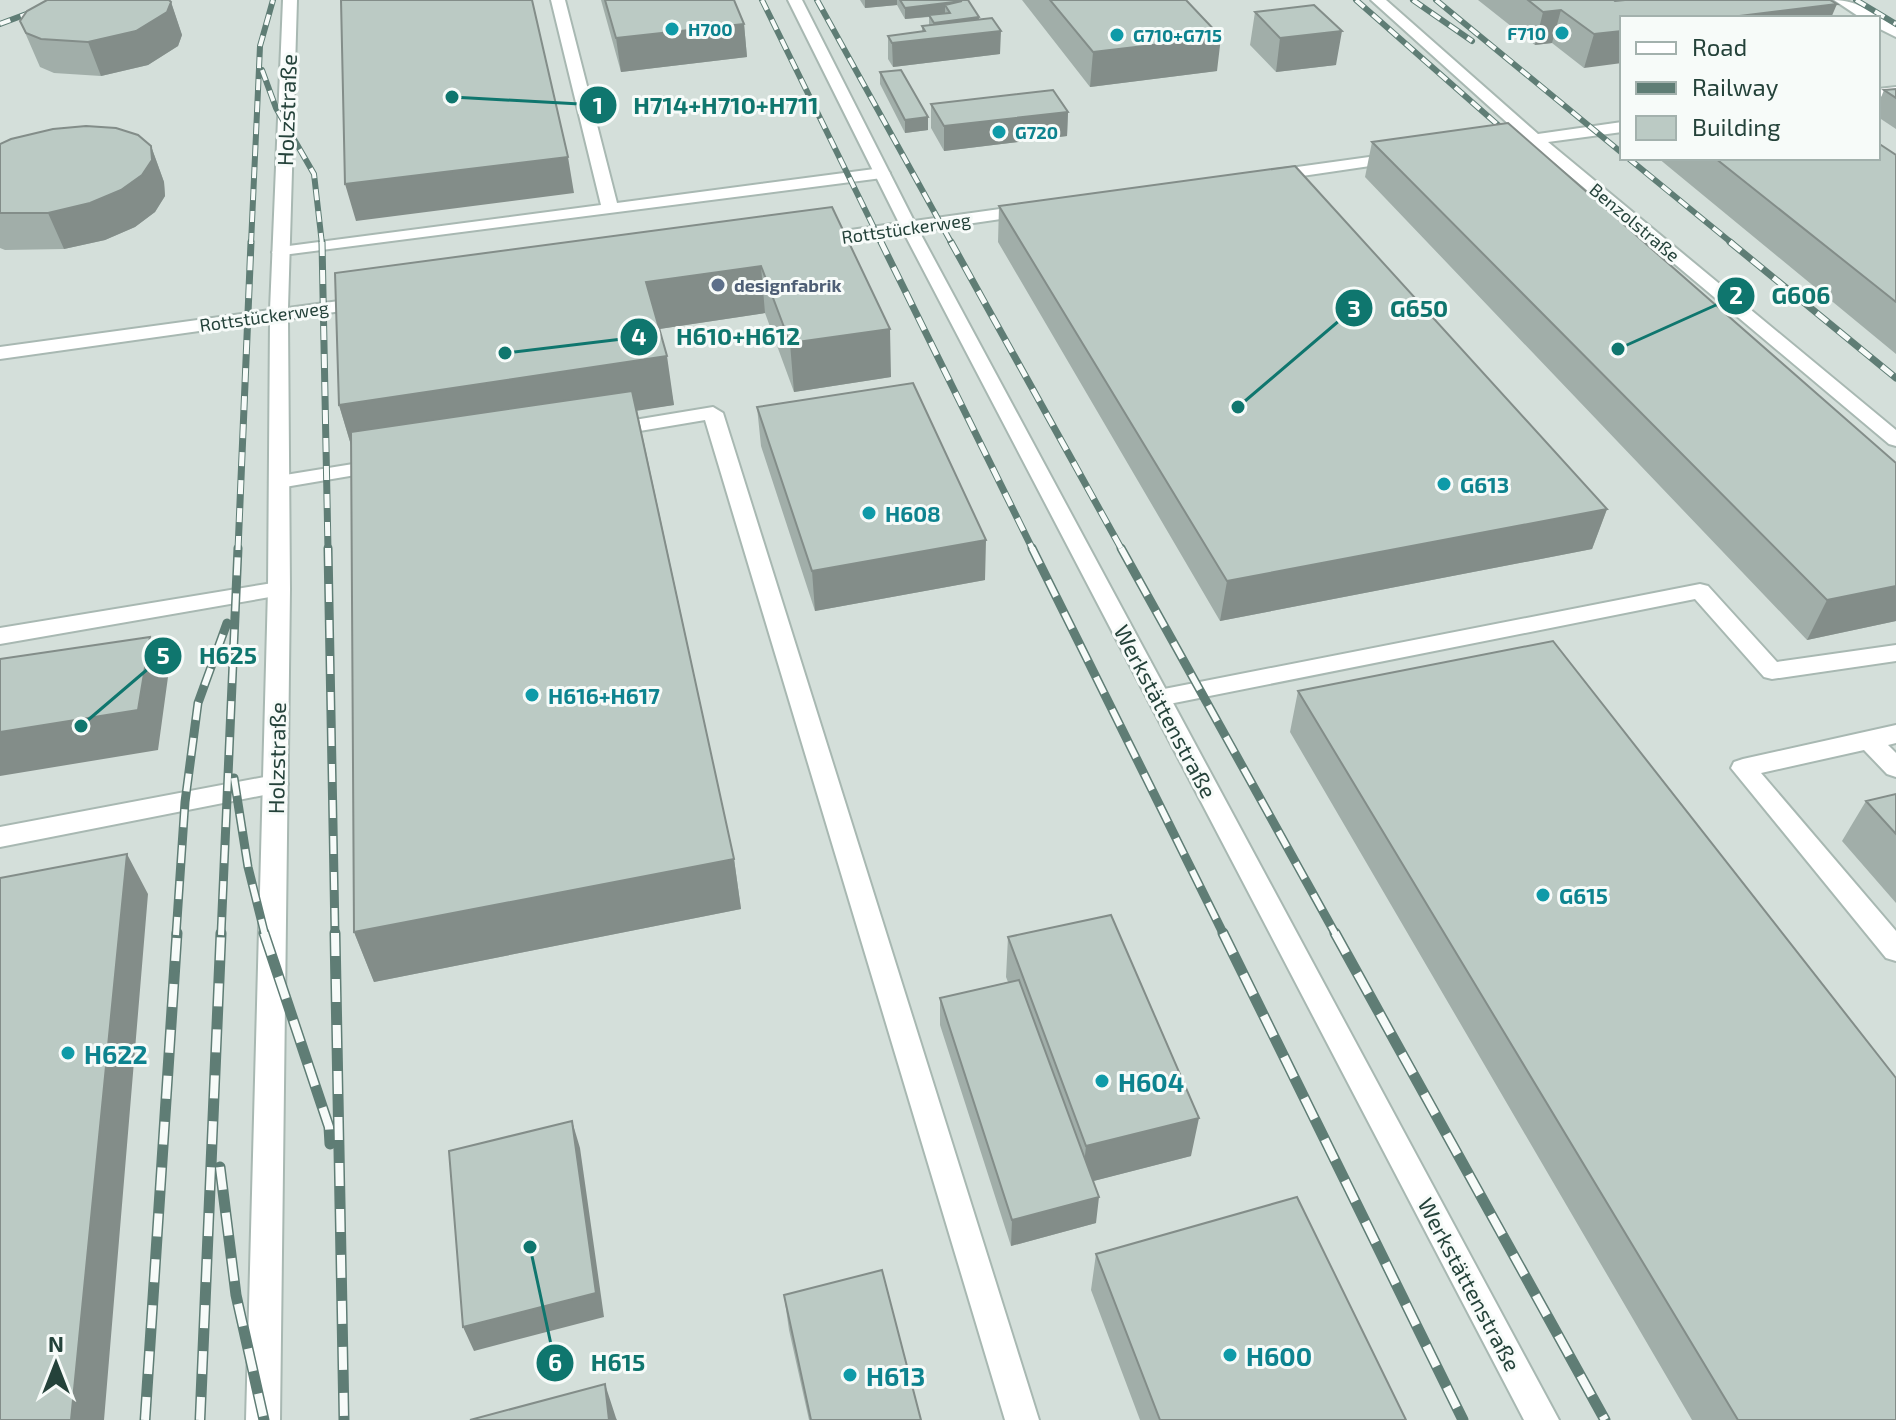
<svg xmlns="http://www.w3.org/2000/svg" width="1896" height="1420" viewBox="0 0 1896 1420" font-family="'Exo 2',sans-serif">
  <rect width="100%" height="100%" fill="#e6efeb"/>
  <path fill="#d4dfda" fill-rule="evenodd" d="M0,0H1896V1420H0ZM1622,18H1878V158H1622Z"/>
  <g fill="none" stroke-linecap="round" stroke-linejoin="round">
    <g stroke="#a8b8b2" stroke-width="4">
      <path id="lane" d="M551,0H565L617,203L882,168L890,173L882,178L275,256L272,252L281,247L601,205Z
        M713,407L723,413L1039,1420H1005L705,420L610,436L600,430L610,424Z
        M384,459L391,461L394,465L391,469L279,488L269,482L279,476Z
        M279,582L287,584L290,589L287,594L0,644V628Z
        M1700,584L1708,586L1777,662L1896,645V661L1772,679L1764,677L1695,599L1159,706L1151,704L1147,698L1151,692L1159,690Z
        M1896,725V743L1888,745L1896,753V777L1887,774L1864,750L1761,773L1896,931V961L1886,958L1731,768L1734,762L1743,759Z
        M275,775L284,777L288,784L284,791L0,847V827Z"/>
    </g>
    <g stroke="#a8b8b2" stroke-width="4">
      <path id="street" d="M283,0H297L288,308L368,297L377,302L368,307L288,319L290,589L280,1420H246L268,589L270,321L0,359V347L270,310Z
        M788,0H802L914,221L1029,205L1037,210L1029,215L919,231L1559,1420H1524L904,233L816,245L807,240L816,235L899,223Z
        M1371,0H1386L1538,134L1622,122V132L1548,142L1896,430V446L1889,444L1532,144L1492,147V141L1522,136Z
        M1834,0C1858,0 1876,15 1896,27V37L1878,28V18H1861Z
        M1896,87V95L1878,97V89Z
        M1398,153L1404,155V161L1268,181L1260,176L1268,171Z"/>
    </g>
    <use href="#lane" fill="#fff" fill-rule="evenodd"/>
    <use href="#street" fill="#fff" fill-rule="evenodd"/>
    <g stroke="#5f7d75" stroke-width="6">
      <path id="rail-far3" d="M762,0L882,244
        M817,0L952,244
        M1356,0L1515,140
        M1413,0L1472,41
        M1436,0L1622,153
        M1856,0L1896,24
        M0,24L64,0
        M262,70L276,108L314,174L322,244
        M1628,158L1733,244
        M251,244L260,46L273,0"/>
    </g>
    <g stroke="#5f7d75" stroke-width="7">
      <path id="rail-far2" d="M322,242L328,550
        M881,242L1033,550
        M951,242L1122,550
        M1730,242L1896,378
        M238,550L251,242"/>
    </g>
    <g stroke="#5f7d75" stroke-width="9">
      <path id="rail-far1" d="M328,548L335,935
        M1032,548L1224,935
        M1121,548L1336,935
        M234,778L248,867L265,935
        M176,935L185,802L198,703L227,623
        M221,935L238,548"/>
    </g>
    <g stroke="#5f7d75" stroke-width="11">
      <path id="rail" d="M264,933L329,1127L330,1144
        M335,933L344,1420
        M1223,933L1463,1420
        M1335,933L1605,1420
        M220,1167L236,1295L264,1420
        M145,1420L177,933
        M200,1420L221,933"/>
    </g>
    <use href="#rail-far3" stroke="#f7fbf9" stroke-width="4" stroke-dasharray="11" stroke-linecap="butt"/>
    <use href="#rail-far2" stroke="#f7fbf9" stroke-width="5" stroke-dasharray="14" stroke-linecap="butt"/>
    <use href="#rail-far1" stroke="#f7fbf9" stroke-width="6" stroke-dasharray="18" stroke-linecap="butt"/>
    <use href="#rail" stroke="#f7fbf9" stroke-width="8" stroke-dasharray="23" stroke-linecap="butt"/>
  </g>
  <path fill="#a1aea9" d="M601,0H734L744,24L747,57L621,72Z
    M860,0H968L1000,54L893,67L888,59V36L922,32V26L929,25V17L905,19L897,5L865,8Z
    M1022,0H1186L1217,71L1090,87Z
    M1478,0H1614L1615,1L1584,68L1552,43L1535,45Z
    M171,2L182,35L178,46L148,65L101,76L54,73L40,67L20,21Z
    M1255,12L1336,65L1276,72L1250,45Z
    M880,72L928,117V130L905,133L880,84Z
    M1896,89V129L1878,117V105L1884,90Z
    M931,104L1068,112L1067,136L944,151L931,128Z
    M1372,142L1896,463V621L1807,640L1365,177Z
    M0,144L151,146L164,182L165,196L155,212L135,227L105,240L64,249L5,250L0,248Z
    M1896,155V354L1658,158H1878Z
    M999,206L1607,509L1592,549L1220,621L998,242Z
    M832,207L891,377L794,392L765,313L659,329L674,405L637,410L734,859L741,909L374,982L354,932L351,445L339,405Z
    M757,407L985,580L815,611L761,446Z
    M1298,691L1896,1420H1692L1290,732Z
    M1896,794V903L1842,841L1866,801Z
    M1008,937L1191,1156L1093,1181L1096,1223L1011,1246L940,1025V998L1008,982L1006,977Z
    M1096,1254L1406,1420H1140L1091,1290Z
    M784,1295L921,1420H809L789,1330Z"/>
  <path fill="#838d89" d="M865,0H897V5L865,8Z
    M962,1L945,5V15L905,19V8Z
    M171,2L182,35L178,46L148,65L101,76L88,42Z
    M1837,4L1831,18H1723Z
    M1561,10L1552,43L1535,45L1543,12Z
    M979,17V29L934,35V23Z
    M744,24L747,57L621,72L616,38Z
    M1001,31L1000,54L893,67L892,43Z
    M1342,31L1336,65L1276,72L1280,38Z
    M1622,31V63L1584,68L1594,34Z
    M1221,37L1217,71L1090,87L1093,52Z
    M1068,112L1067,136L944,151V126Z
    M928,117V130L905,133V120Z
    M151,146L164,182L165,196L155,212L135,227L105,240L64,249L48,213Z
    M568,157L574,193L356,221L345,184Z
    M761,266L765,313L653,330L646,282Z
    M890,329L891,377L794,392L790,343Z
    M667,356L674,405L354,455L339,405Z
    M1607,509L1592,549L1220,621L1227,581Z
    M986,540L985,580L815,611L812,571Z
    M1896,586V621L1807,640L1827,600Z
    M150,637L168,677L158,750L0,776V732Z
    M127,854L148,894L104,1420H71Z
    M734,859L741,909L374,982L354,932Z
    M1199,1118L1191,1156L1082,1184L1086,1146Z
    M572,1121L580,1148L604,1317L474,1351L463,1327Z
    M1099,1197L1096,1223L1011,1246L1012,1220Z
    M605,1384L616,1418L617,1420H609Z"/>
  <path fill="#bbcac4" stroke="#838d89" stroke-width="2" d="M47,0H169L171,2L167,12L136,31L88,42L41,39L26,33L20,21L27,11Z
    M341,0H532L568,157L345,184Z
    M605,0H734L744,24L616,38Z
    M900,0H968L979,17L934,23L929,15L950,13L945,5L962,1L905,8Z
    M1050,0H1186L1221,37L1093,52Z
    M1528,0H1614L1615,1L1625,0H1830L1837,4L1723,18H1622V31L1594,34L1561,10L1543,12Z
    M1314,5L1342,31L1280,38L1255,12Z
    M992,18L1001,31L892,43L888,36L925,31L922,26Z
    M901,70L928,117L905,120L880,72Z
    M1896,89V98L1884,90Z
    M1053,90L1068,112L944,126L931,104Z
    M1508,123L1896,463V586L1827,600L1372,142Z
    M86,126L116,128L138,135L151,146L152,160L142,175L121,190L90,203L48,213H0V144L11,139L53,129Z
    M1878,143L1896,155V302L1715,158H1878Z
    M1295,166L1607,509L1227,581L999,206Z
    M832,207L890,329L790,343L761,266L646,282L667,356L339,405L335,273Z
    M913,383L986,540L812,571L757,407Z
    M632,391L734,859L354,932L351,432Z
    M150,637L138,710L0,732V659Z
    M1553,641L1896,1078V1420H1738L1298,691Z
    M1896,794V834L1866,801Z
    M127,854L71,1420H0V878Z
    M1111,915L1199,1118L1086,1146L1008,937Z
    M1019,980L1099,1197L1012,1220L940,998Z
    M572,1121L596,1293L463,1327L449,1151Z
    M1297,1197L1406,1420H1160L1096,1254Z
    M882,1270L921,1420H811L784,1295Z
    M605,1384L609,1420H470Z"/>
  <g fill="#0f9aa8" stroke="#f7fbf9" stroke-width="3">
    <circle cx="672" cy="29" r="8"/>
    <circle cx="1562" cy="33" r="8"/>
    <circle cx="1117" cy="35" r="8"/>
    <circle cx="999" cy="132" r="8"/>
    <circle cx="1444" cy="484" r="8"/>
    <circle cx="869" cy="513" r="8"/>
    <circle cx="532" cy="695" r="8"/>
    <circle cx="1543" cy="895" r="8"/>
    <circle cx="68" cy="1053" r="8"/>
    <circle cx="1102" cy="1081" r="8"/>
    <circle cx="1230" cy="1355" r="8"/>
    <circle cx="850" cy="1375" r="8"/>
  </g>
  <circle fill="#5c6f8a" stroke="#f7fbf9" stroke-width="3" cx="718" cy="285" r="8"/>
  <g text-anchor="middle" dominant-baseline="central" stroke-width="6" stroke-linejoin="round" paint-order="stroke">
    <g font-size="18" font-weight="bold" fill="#0d838f" stroke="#f7fbf9" text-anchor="start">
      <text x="688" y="29">H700</text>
      <text x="1546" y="33" text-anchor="end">F710</text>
      <text x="1133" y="35">G710+G715</text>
      <text x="1015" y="132">G720</text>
    </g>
    <g font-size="18" fill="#24423a" stroke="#f7fbf9">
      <text transform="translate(1635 222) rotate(40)">Benzolstraße</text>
      <text transform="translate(906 228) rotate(-8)">Rottstückerweg</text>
      <text transform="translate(264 316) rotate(-8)">Rottstückerweg</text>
    </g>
    <g font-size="18" font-weight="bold" fill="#4e5e75" stroke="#f7fbf9" text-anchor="start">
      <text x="734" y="285">designfabrik</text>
    </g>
    <g font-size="22" fill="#24423a" stroke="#f7fbf9">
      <text transform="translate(286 110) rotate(-88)">Holzstraße</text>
      <text transform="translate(1166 711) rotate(62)">Werkstättenstraße</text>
      <text transform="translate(276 758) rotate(-89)">Holzstraße</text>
      <text transform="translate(1470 1284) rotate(62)">Werkstättenstraße</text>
    </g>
    <g font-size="22" font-weight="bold" fill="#0d838f" stroke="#f7fbf9" text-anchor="start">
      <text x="1460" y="484">G613</text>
      <text x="885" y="513">H608</text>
      <text x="548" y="695">H616+H617</text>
      <text x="1559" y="895">G615</text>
    </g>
    <g font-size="26" font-weight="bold" fill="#0d838f" stroke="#f7fbf9" text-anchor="start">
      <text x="84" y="1053">H622</text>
      <text x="1118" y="1081">H604</text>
      <text x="1246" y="1355">H600</text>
      <text x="866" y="1375">H613</text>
    </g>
  </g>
  <path fill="none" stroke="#0f766e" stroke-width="3" d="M452 97L598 105M1618 349L1736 296M1238 407L1354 308M505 353L639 337M81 726L163 656M530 1247L555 1363"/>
  <g fill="#0f766e" stroke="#f7fbf9" stroke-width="3">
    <circle cx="452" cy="97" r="8"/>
    <circle cx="1618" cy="349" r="8"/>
    <circle cx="1238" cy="407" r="8"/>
    <circle cx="505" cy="353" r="8"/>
    <circle cx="81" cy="726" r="8"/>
    <circle cx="530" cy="1247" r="8"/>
    <circle cx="598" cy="105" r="20"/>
    <circle cx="1736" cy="296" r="20"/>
    <circle cx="1354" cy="308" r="20"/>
    <circle cx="639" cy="337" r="20"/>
    <circle cx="163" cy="656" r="20"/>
    <circle cx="555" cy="1363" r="20"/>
  </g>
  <g font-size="24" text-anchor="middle" font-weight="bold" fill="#fff">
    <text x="598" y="114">1</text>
    <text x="1736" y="304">2</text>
    <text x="1354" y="317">3</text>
    <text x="639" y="345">4</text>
    <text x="163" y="664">5</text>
    <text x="555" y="1371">6</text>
  </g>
  <g font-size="24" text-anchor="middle" font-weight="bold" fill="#0f766e" stroke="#f7fbf9" stroke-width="6" stroke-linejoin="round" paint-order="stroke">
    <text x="726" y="114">H714+H710+H711</text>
    <text x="1801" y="304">G606</text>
    <text x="1419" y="317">G650</text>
    <text x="738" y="345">H610+H612</text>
    <text x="228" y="664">H625</text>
    <text x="618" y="1371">H615</text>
  </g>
  <rect x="1620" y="16" width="260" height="144" fill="#f7fbf9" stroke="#a3b1ad" stroke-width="2"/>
  <rect x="1636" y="42" width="40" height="12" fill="#ffffff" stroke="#a3b1ad" stroke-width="2"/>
  <text x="1692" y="56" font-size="24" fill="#24423a">Road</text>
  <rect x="1636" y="82" width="40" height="12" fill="#5f7d75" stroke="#a3b1ad" stroke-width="2"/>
  <text x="1692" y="96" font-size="24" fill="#24423a">Railway</text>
  <rect x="1636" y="116" width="40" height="24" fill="#bbcac4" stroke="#a3b1ad" stroke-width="2"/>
  <text x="1692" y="136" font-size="24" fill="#24423a">Building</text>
  <g transform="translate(56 1364)" stroke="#f7fbf9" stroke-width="6" paint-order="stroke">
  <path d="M0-6L14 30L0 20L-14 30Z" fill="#24423a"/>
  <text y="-12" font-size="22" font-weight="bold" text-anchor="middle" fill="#24423a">N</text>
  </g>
</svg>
